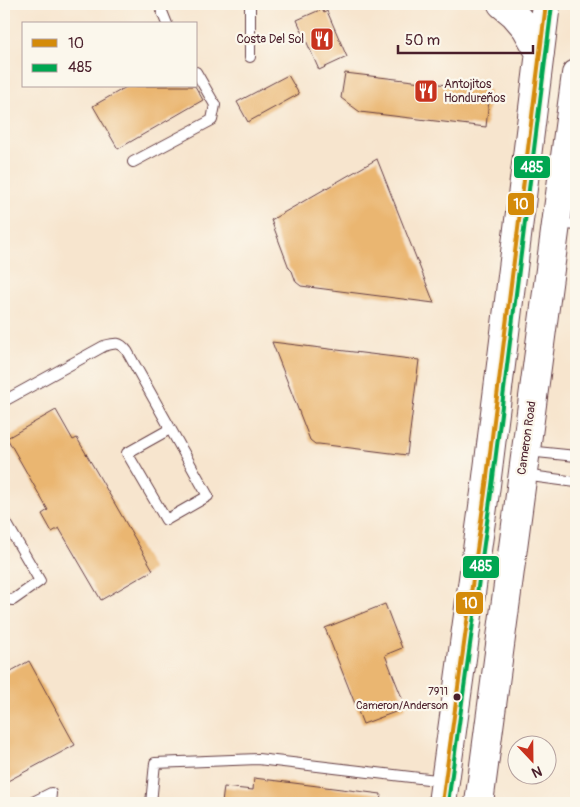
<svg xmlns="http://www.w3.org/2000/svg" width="580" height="807" viewBox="0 0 580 807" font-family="Pangolin,sans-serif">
  <rect width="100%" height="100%" fill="#fbf7ec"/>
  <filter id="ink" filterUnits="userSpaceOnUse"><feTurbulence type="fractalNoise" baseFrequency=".02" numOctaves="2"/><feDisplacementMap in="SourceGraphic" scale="10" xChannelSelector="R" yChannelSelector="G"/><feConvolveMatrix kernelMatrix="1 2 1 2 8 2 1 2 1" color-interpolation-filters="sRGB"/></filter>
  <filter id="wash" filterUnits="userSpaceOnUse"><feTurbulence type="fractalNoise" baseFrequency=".0096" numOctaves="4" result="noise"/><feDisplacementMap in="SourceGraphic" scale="20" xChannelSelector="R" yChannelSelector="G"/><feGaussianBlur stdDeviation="1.12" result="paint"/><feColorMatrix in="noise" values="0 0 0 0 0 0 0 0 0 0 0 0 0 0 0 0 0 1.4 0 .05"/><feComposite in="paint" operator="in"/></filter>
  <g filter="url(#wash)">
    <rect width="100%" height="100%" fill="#f7e5ce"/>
    <g id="blocks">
      <path fill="#eab671" d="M322,9L324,13L327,11L347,57L319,70L297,20Z
        M345,73L490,90L486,127L360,112L341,98Z
        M288,75L299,94L248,122L237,102Z
        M128,86H195L203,100L118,149L93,106Z
        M377,159L434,303L301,286L296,282L292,271L289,268L271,220Z
        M272,342L419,360L407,455L319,444H315L310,440Z
        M56,410L73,440L77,438L153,570L101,600L59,528L52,532L42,514L48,510L7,438Z
        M385,604L402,648L385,655L406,708L363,724L325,628Z
        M29,661L75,745L4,783V675Z
        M254,778L381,794L380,803H222L224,787L253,790Z"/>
    </g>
  </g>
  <g filter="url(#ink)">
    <use href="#blocks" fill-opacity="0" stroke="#643d43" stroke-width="1"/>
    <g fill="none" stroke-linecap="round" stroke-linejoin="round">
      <g stroke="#643d43" stroke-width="12">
        <path id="lane" d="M159,4L167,24
          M250,57V4
          M133,162L212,120L215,105L196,72
          M558,223L576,225
          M4,401L104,346C115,343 119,341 127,351L208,496L166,520L127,453L170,429
          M527,451L576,456
          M523,475L576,482
          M4,519L40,581L13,600L4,599
          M31,803L51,793L50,803
          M151,803L155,763L258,759L445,781"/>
      </g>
      <g stroke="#643d43" stroke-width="30">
        <path id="secondary" d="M502,4L514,14L526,28L540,53
          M442,803L486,485L546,4
          M479,803L576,74"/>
      </g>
      <use href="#lane" stroke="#fff" stroke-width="10"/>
      <use href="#secondary" stroke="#fff" stroke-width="28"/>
      <g stroke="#fbf7ec" stroke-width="8">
        <path id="bus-1" d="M442,803L486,485L546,4"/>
      </g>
      <g stroke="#fbf7ec" stroke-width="8">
        <path id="bus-2" d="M448,803L492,486L552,5"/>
      </g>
      <use href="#bus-1" stroke="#d48b09" stroke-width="4"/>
      <use href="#bus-2" stroke="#00a651" stroke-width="4"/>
    </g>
  </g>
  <defs>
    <g id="restaurant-square" transform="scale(1.25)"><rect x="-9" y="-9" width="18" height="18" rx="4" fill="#c8321e" stroke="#fbf7ec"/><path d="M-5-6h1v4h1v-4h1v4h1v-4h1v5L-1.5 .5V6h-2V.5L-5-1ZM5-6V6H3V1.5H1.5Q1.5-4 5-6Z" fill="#fff"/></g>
  </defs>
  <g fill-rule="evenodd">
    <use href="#restaurant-square" x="322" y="39"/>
    <use href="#restaurant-square" x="426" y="91"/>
  </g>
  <circle fill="#4a1f2b" stroke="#fbf7ec" stroke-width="2" cx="457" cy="697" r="4.5"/>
  <g text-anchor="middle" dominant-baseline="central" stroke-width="4.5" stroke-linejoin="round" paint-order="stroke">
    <g font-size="11" fill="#4a1f2b" stroke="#fbf7ec" text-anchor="end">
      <text x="448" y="691">7911<tspan x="448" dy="14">Cameron/Anderson</tspan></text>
    </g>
    <g font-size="12" fill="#4a1f2b" stroke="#fbf7ec" text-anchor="end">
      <text x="304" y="39">Costa Del Sol</text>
      <text x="444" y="84" text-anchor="start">Antojitos<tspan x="444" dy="14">Hondureños</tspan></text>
    </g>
    <g font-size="12" fill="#4a1f2b" stroke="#fbf7ec">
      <text transform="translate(527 438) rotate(-82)">Cameron Road</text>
    </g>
  </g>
  <g stroke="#fbf7ec" stroke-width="2">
    <rect x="513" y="155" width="38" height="24" rx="5" fill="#00a651"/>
    <rect x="507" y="192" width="28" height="24" rx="5" fill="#d48b09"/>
    <rect x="462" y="555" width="38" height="24" rx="5" fill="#00a651"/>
    <rect x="455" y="591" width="29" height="24" rx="5" fill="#d48b09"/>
  </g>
  <g font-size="14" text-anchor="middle" font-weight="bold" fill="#fff">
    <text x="532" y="172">485</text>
    <text x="521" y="209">10</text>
    <text x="481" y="571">485</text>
    <text x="470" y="608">10</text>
  </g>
  <rect width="580" height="807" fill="none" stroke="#fbf7ec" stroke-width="20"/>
  <rect x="22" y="22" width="175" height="65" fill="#fbf7ec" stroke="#b4a19f"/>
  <rect x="32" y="39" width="25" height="8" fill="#d48b09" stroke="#b4a19f"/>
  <text x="68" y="48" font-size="15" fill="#4a1f2b">10</text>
  <rect x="32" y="64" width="25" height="8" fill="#00a651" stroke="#b4a19f"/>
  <text x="68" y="72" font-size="15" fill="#4a1f2b">485</text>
  <g transform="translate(532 760) rotate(158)"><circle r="24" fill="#fbf7ec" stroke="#b4a19f"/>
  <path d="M0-4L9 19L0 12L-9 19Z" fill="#c8321e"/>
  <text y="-8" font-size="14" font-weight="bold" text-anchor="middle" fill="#4a1f2b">N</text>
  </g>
  <path d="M398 45v8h135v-8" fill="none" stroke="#4a1f2b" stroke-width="2.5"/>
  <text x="405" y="45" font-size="15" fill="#4a1f2b" stroke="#fbf7ec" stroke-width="4" paint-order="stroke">50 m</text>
</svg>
